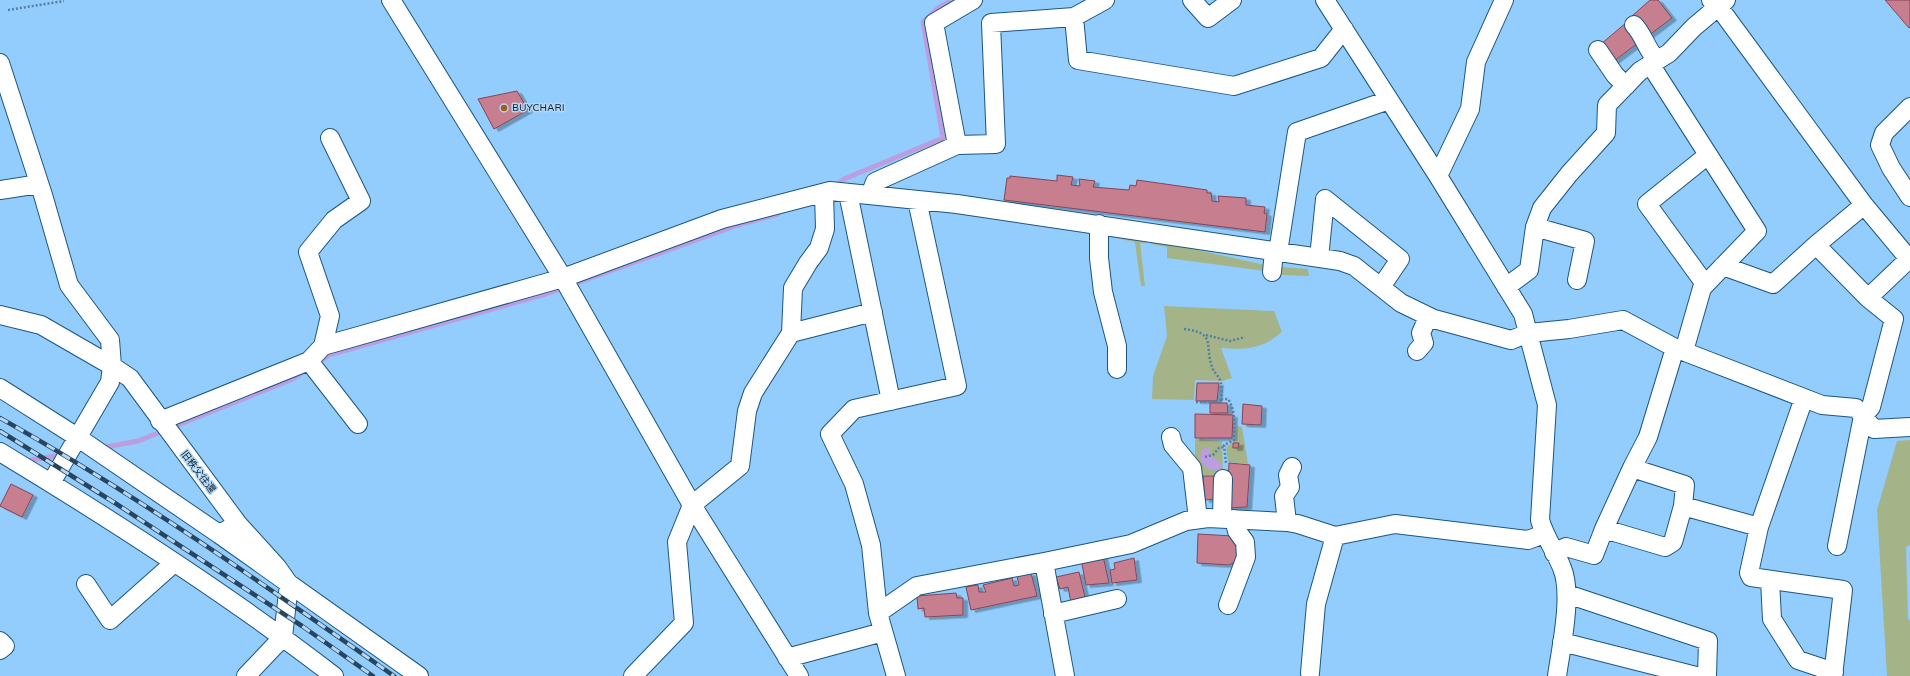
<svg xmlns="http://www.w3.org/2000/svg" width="1910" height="676" viewBox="0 0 1910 676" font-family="'Varela Round','Noto Sans JP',sans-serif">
  <defs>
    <filter id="shadow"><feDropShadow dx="4.5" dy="2.5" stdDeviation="0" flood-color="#0004"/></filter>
  </defs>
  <rect width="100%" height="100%" fill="#92cdfd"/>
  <path fill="#a4b488" d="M1110,234L1147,239L1146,243H1140L1145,286H1141L1135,242L1111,237Z
    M1152,240L1265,265V271L1167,258V247L1151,244Z
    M1282,267L1308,269L1309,276L1282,275Z
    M1164,306L1274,311L1282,332C1262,349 1246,350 1221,348L1232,378L1222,381L1195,380L1194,400L1152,399L1153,376L1167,336Z
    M1237,426L1242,427L1248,464L1228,462L1226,447L1236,440Z
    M1195,439L1222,441L1223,475H1200L1195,461Z
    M1910,440V545L1906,547L1908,619L1910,620V676H1887L1877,510L1897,441Z"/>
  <path fill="#bb9ee1" d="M1208,447L1210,448V454C1214,459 1219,460 1222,465L1220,471L1210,470L1202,463L1200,456L1202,450Z"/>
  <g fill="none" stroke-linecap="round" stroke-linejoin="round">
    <path stroke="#bb9ee1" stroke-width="5" d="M834,187L844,179L943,138L923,22L938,8L953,0
      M318,363L329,355L546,294L738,225L778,214
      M101,448L138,441L293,379L306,370
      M25,461L62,455"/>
  </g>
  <path fill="#c77f90" stroke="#864456" filter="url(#shadow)" d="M1650,0H1658L1672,18L1648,36L1632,16Z
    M1885,0H1910V27L1909,28Z
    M1627,22L1642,40L1614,61L1601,44Z
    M517,91L528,110L494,129L478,99Z
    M1057,175L1073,177L1071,185L1080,186L1079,179L1095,181L1093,187L1129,190L1130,185L1136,186L1137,180L1207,190V193H1211L1212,201L1219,202L1218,196L1246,198V205L1265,207L1264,213L1267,214L1265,232L1004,200L1007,178H1010V176L1057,181Z
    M1197,383H1219L1217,401H1196Z
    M1210,403H1227L1228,413H1210Z
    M1243,404L1262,406L1261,425L1242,424Z
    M1195,414L1233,415L1232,438H1195Z
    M1233,443H1239L1238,448H1233Z
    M1229,463L1250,465L1247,507L1227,508Z
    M1203,476H1215V499L1205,500Z
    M11,484L33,495L22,517L0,506Z
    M1198,534L1233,536L1242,553L1235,562L1229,565L1197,563Z
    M1103,556L1109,583L1086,585L1081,559Z
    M1134,558L1137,580L1112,583L1110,570L1115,569L1114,563Z
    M1079,572L1086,601L1071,603L1068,587L1060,589L1056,577Z
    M1031,573L1037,596L971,610L966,587L978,585L979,592H986L983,585L1012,578L1014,586L1019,585L1017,576Z
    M956,593L957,598H963V615L925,617L924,608L918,609L917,596Z"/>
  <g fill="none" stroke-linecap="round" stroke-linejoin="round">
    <g stroke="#1c5680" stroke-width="20">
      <path id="minor" d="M391,0L563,278L692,505L799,676
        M1192,0L1208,18L1232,0
        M1325,0L1438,176L1523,314L1547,405L1540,520C1545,538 1556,552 1562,568C1573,594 1561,648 1557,676
        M1711,0L1718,6L1864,205L1909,259L1868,298L1816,245L1864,205
        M1074,17L1078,60L1234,86L1321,58L1344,29
        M1634,25C1644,35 1646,49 1657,60
        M1598,50L1615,75L1626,86
        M0,63L43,195L69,285L110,340L112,366L110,382L51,483
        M1650,64L1757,231L1702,288L1684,351
        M1910,107L1884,133L1880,145L1891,168L1910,197
        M957,145L934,23L973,0
        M1438,176L1470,109L1476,62L1504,0
        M0,190L39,184
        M824,193L825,229L819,248L808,263L793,288L791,333L873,312
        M848,193L891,401
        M870,195L875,182L957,145L996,144L991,23L1074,17L1105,0
        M1099,224V258L1103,292L1117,346V369
        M1535,227L1585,241L1577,280
        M1278,252L1297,132L1389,100
        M1319,258L1325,199L1400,259L1381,287
        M1723,266L1773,284L1816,245
        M1272,272L1274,251
        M1705,284L1647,204L1708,155
        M1506,287L1529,270L1535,227L1542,208L1569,174L1606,133L1607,105L1640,71L1669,53L1694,27L1726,0
        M0,315L41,325L112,366L130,378L238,524L277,567L289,584L283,637
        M323,346L330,316L308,252L334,220L361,201L330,138
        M1417,351L1424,343L1421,333L1428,317
        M309,361L358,424
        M0,388L74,435L219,534L238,524
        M1804,398L1759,527L1749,573L1751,577L1843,590L1833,676
        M160,421L309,361L323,346L563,278L722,219L830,191L957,204L1340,261L1354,266L1401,303L1434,319L1511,340L1529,333L1569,329L1623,320L1675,348L1822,405L1856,408L1874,429L1910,427
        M1171,437L1173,445L1192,468L1198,519
        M0,452C114,521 228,594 334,676
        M1632,468L1604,529L1665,547L1673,542L1683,506L1685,485L1632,468L1648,437L1675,348
        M1683,506L1759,527
        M1222,517L1223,479
        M1287,522L1284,496L1290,487L1288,475L1292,467
        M219,534L419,676
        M1837,546L1863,416L1871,407L1894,319L1868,298
        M1554,553L1566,547L1594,555L1604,529
        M1044,562L1065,676
        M1770,580L1772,619L1798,660L1834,672
        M86,584L110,620L174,563
        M1567,594L1708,641L1707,676
        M1228,605L1246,557L1245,542L1237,531L1234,519
        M878,613L871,545L854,484L830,434L854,409L957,386L917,200
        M1053,614L1117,599
        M0,641L5,646L0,650
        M1562,642L1696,676
        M787,658L883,632
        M1310,673L1316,604L1335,536
        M246,676L283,637
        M633,676L684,623L677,542L692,505L740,466L747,411L753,393L791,333
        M896,676L878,613L917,586L1044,562L1131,544L1186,521L1208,518L1287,522L1298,524L1335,536L1395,524L1528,540L1544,534"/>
    </g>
    <path stroke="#557fa2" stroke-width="2.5" stroke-dasharray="2 2" stroke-linecap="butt" d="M8,10L64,1
      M1184,329C1217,333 1204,344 1212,367C1214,373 1220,377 1221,383C1222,388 1221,394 1222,399H1228C1236,411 1234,425 1234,440L1224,445L1226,463
      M1206,335L1230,341L1245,337
      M1196,402L1220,401L1222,399
      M1205,457L1213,455L1219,448L1224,447"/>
    <use href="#minor" stroke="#fff" stroke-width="18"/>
    <g stroke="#27455e" stroke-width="4.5">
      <path id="rail" d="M0,418C137,495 266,586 394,676
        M0,431L115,503L302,626L373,676"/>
    </g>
    <use href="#rail" stroke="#b5d7f4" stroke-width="3" stroke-dasharray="9" stroke-linecap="butt"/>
  </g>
  <circle fill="#9b611f" stroke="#b5d7f4" stroke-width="1.5" cx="504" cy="108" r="4"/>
  <g text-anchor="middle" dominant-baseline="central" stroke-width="3" stroke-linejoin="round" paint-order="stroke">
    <g font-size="10" fill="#0e2538" stroke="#b5d7f4" text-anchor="start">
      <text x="512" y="108">BUYCHARI</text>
    </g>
    <g font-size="10" fill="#0e2538" stroke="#b5d7f4">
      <text transform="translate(198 472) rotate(53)">旧秩父往還</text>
    </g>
  </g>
</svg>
